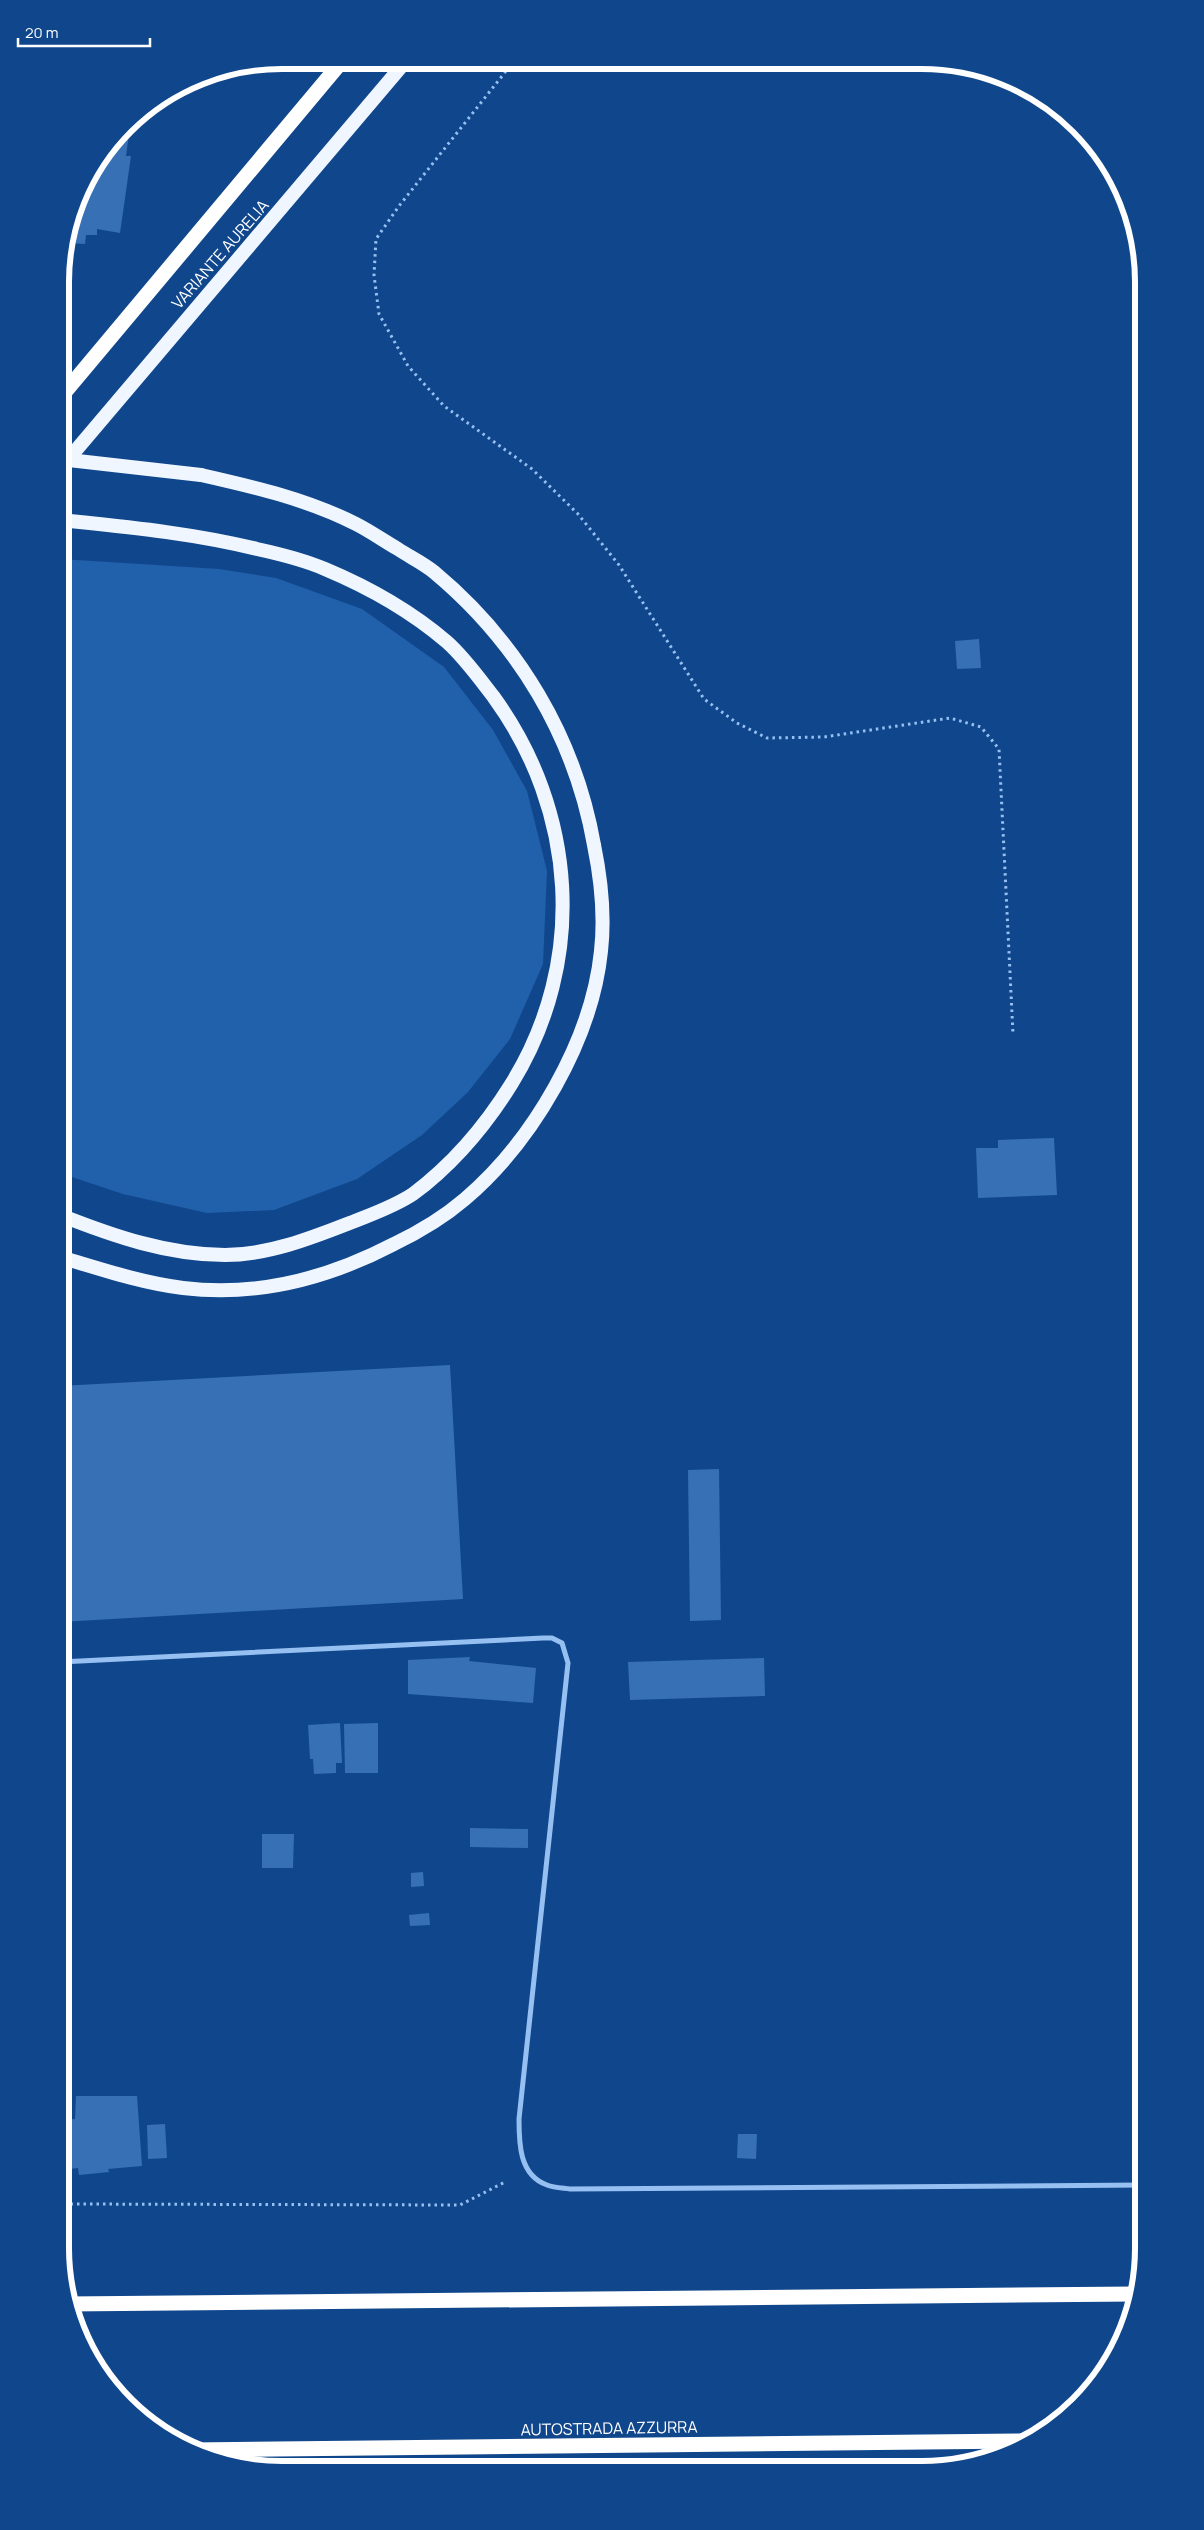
<svg xmlns="http://www.w3.org/2000/svg" width="1204" height="2530" viewBox="0 0 1204 2530" font-family="Manrope,sans-serif">
  <rect width="100%" height="100%" fill="#10478c"/>
  <path fill="#2160ab" d="M60,559L219,569L276,578L362,609L444,667L493,730L527,791L547,871L543,964L510,1039L468,1092L422,1135L357,1179L274,1210L207,1213L123,1194L69,1176L60,1171Z"/>
  <path fill="#3870b6" d="M122,133L129,134L126,156H131L120,233L97,229V235H86L85,244L67,243L83,184Z
    M979,639L981,668L957,669L955,641Z
    M1054,1138L1057,1195L978,1198L976,1148H998V1140Z
    M450,1365L463,1599L60,1622V1386Z
    M719,1469L721,1620L690,1621L688,1470Z
    M470,1657L469,1661L536,1668L533,1703L408,1694V1660Z
    M764,1658L765,1696L630,1700L628,1662Z
    M340,1723L342,1763H336V1773L314,1774L313,1759H310L308,1725Z
    M378,1723V1773H345L344,1724Z
    M470,1828L528,1829V1848L470,1847Z
    M262,1834H294L293,1868H262Z
    M423,1872L424,1886L411,1887V1873Z
    M429,1913L430,1925L410,1926L409,1915Z
    M76,2096H137L142,2166L108,2169L109,2172L79,2175L78,2168L60,2170V2120L75,2119Z
    M165,2124L167,2158L148,2159L147,2125Z
    M738,2134H757L756,2159L737,2158Z"/>
  <g fill="none" stroke-linecap="round" stroke-linejoin="round">
    <path stroke="#96c0f2" stroke-width="3" stroke-dasharray="2.5 4" stroke-linecap="butt" d="M514,61L399,206L376,239L374,275L379,314L408,366L444,406L532,469L578,514L619,565L704,699L737,723L767,738L824,737L950,718L981,727L999,749L1013,1034
      M64,2204L460,2205L505,2182"/>
    <path stroke="#96c0f2" stroke-width="5" d="M60,1662L543,1638H552L562,1643L568,1663L519,2119C519,2143 519,2175 547,2185C554,2188 563,2188 570,2189L1144,2185"/>
    <path stroke="#f0f6ff" stroke-width="14" d="M60,469L406,61
      M60,1215C113,1236 168,1255 225,1255C270,1255 314,1237 355,1221C375,1213 395,1206 413,1194C452,1165 486,1125 512,1083C587,961 577,811 493,696C479,678 464,657 447,642C412,612 368,587 325,569C304,560 280,554 257,549C192,533 127,527 60,520
      M60,1257C100,1269 142,1283 183,1288C257,1297 329,1278 394,1244C419,1232 444,1217 465,1199C533,1141 592,1040 601,951C605,916 601,879 594,845C575,737 518,642 434,572C423,563 410,557 398,549C384,541 370,531 356,524C307,499 254,487 201,475"/>
    <path stroke="#fff" stroke-width="15" d="M60,398L343,60
      M67,2304L1136,2294
      M192,2450L1026,2441"/>
    <path stroke="#f0f6ff" stroke-width="14" d="M60,459L201,475"/>
  </g>
  <g text-anchor="middle" dominant-baseline="central" stroke-width="5" stroke-linejoin="round" paint-order="stroke">
    <g font-size="16" fill="#fff" stroke="#10478c">
      <text transform="translate(220 254) rotate(-49)">VARIANTE AURELIA</text>
      <text transform="translate(609 2428) rotate(-1)">AUTOSTRADA AZZURRA</text>
    </g>
  </g>
  <path d="M0 0H1204V2530H0ZM282 69H922A213 213 0 0 1 1135 282V2248A213 213 0 0 1 922 2461H282A213 213 0 0 1 69 2248V282A213 213 0 0 1 282 69Z" fill="#10478c" fill-rule="evenodd"/>
  <path fill="none" stroke="#fff" stroke-width="6" d="M282 69H922A213 213 0 0 1 1135 282V2248A213 213 0 0 1 922 2461H282A213 213 0 0 1 69 2248V282A213 213 0 0 1 282 69Z"/>
  <path d="M18 38v8h132v-8" fill="none" stroke="#ffffff" stroke-width="2.5"/>
  <text x="25" y="38" font-size="15" fill="#ffffff" stroke="#10478c" stroke-width="4" paint-order="stroke">20 m</text>
</svg>
